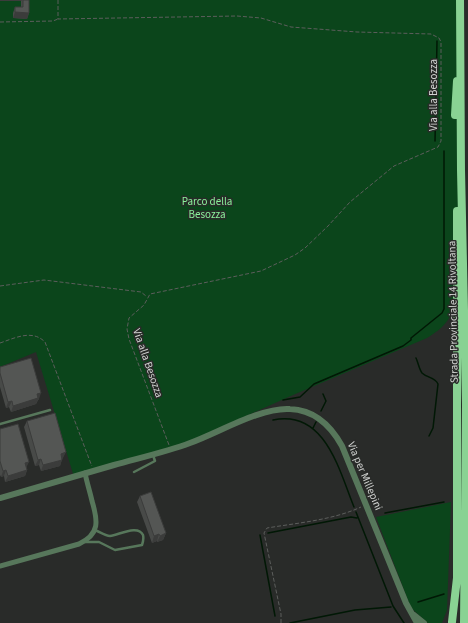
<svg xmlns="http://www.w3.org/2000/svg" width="468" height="623" viewBox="0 0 468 623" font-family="'Source Sans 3',sans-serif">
  <rect width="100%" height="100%" fill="#292b29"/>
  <path fill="#0b451b" d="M0,0H460L462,244L452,312C447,325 438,331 427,338L293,395L179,446L74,477L36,352L0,367Z
    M451,502L447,610L442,623H428L411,608L376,517Z"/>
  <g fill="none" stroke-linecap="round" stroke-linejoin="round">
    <path stroke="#011805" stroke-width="1.5" d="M435,141L437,41
      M416,358C418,362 419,369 422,373C427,378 435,377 438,384L433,428L429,436
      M283,400L300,397L314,384L403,346L411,340V338L442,313L444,309V151
      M321,411L326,401L323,394
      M273,420C325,409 339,470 354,507
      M313,428L316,422
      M356,512L393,606L404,623
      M385,513L444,502
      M268,533L351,517L357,518
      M260,535L275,616
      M418,602L444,594
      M290,623L355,610L391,607"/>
    <path stroke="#5c5e5c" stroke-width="1" stroke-dasharray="4 2" stroke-linecap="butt" d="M58,0V19L237,16L261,18L291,27L357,32L431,34L439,38L441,42V141L438,147L394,166L350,202L328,226L305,248L295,255L261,271L150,294L144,305L129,318L127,329L129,339L169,445
      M0,22L53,21L58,19
      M0,286L44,280L141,292L146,296
      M0,343C15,338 32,329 45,342L91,464L92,466
      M281,623V614L264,533L267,528C297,523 333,520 361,507"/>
    <path stroke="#57775b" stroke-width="2.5" d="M0,424L50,410
      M134,472L155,461L153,455
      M85,542H99L115,550L142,545C143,542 144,539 143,535C138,524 119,535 110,536C105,536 100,532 95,530"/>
    <path stroke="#57775b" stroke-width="5" d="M0,566L79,544C100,534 98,521 92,501C90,492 87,483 85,473"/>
    <path stroke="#57775b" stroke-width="6" d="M0,498C38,487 76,476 114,465C139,458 166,452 190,443C218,433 261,407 290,409C315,410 331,426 342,446L406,603L417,623
      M414,615L424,623"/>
    <path stroke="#89d293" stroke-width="8" d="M460,0L461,170L466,404L464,623
      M455,115L457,81
      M452,622L457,578V211"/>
  </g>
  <path fill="#484a48" d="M0,0H29V13L27,19L13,18V13L15,7H21V1Z
    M0,367L39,399L38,400L36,404L11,412L9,407L6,408L0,387Z
    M27,421L63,458L62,459L60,466L41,471L39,465L35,466L24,427Z
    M0,429L26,468L27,470L25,476L5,482L4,476L1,477L0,475Z
    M140,496L166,533L163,540L157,542V541L152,543L137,502Z"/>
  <path fill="#3b3c3b" d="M0,0H22L21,1H0Z
    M15,12L29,13L27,19L13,18Z
    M41,393L39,399L38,400L36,404L11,412L13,406L37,394Z
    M12,401L9,407L6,408L8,402Z
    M66,452L63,458L58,460L61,454Z
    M41,459L39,465L35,466L38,460Z
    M62,460L60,466L41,471L43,465Z
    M29,462L26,468L25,463Z
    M6,470L4,476L1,477L3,471Z
    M27,470L25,476L5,482L8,476Z
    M166,533L163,540L157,542L160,536Z
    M159,534L157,541L152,543L154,536Z"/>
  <path fill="#545654" stroke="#3b3c3b" d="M23,0H29V13L15,12V7H23Z
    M31,358L41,393L37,394L38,398L13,406L12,401L8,402L0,373V367Z
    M55,413L66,452L61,454L62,460L43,465L41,459L38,460L27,421Z
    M18,424L29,462L25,463L27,470L8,476L6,470L3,471L0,461V429Z
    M151,492L166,533L160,536L159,534L154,536L140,496Z"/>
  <g text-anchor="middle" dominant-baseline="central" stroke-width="3" stroke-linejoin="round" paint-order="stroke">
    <g font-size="11" fill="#d1d3d1" stroke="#292b29">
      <text transform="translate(433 95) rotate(-90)">Via alla Besozza</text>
      <text transform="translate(453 312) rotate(-91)">Strada Provinciale 14 Rivoltana</text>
      <text transform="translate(148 363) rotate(71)">Via alla Besozza</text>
      <text transform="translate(365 476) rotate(67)">Via per Millepini</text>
    </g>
    <g font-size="11" fill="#8af29b" stroke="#292b29">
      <text x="207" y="201">Parco della<tspan x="207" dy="13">Besozza</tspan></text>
    </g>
  </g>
</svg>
